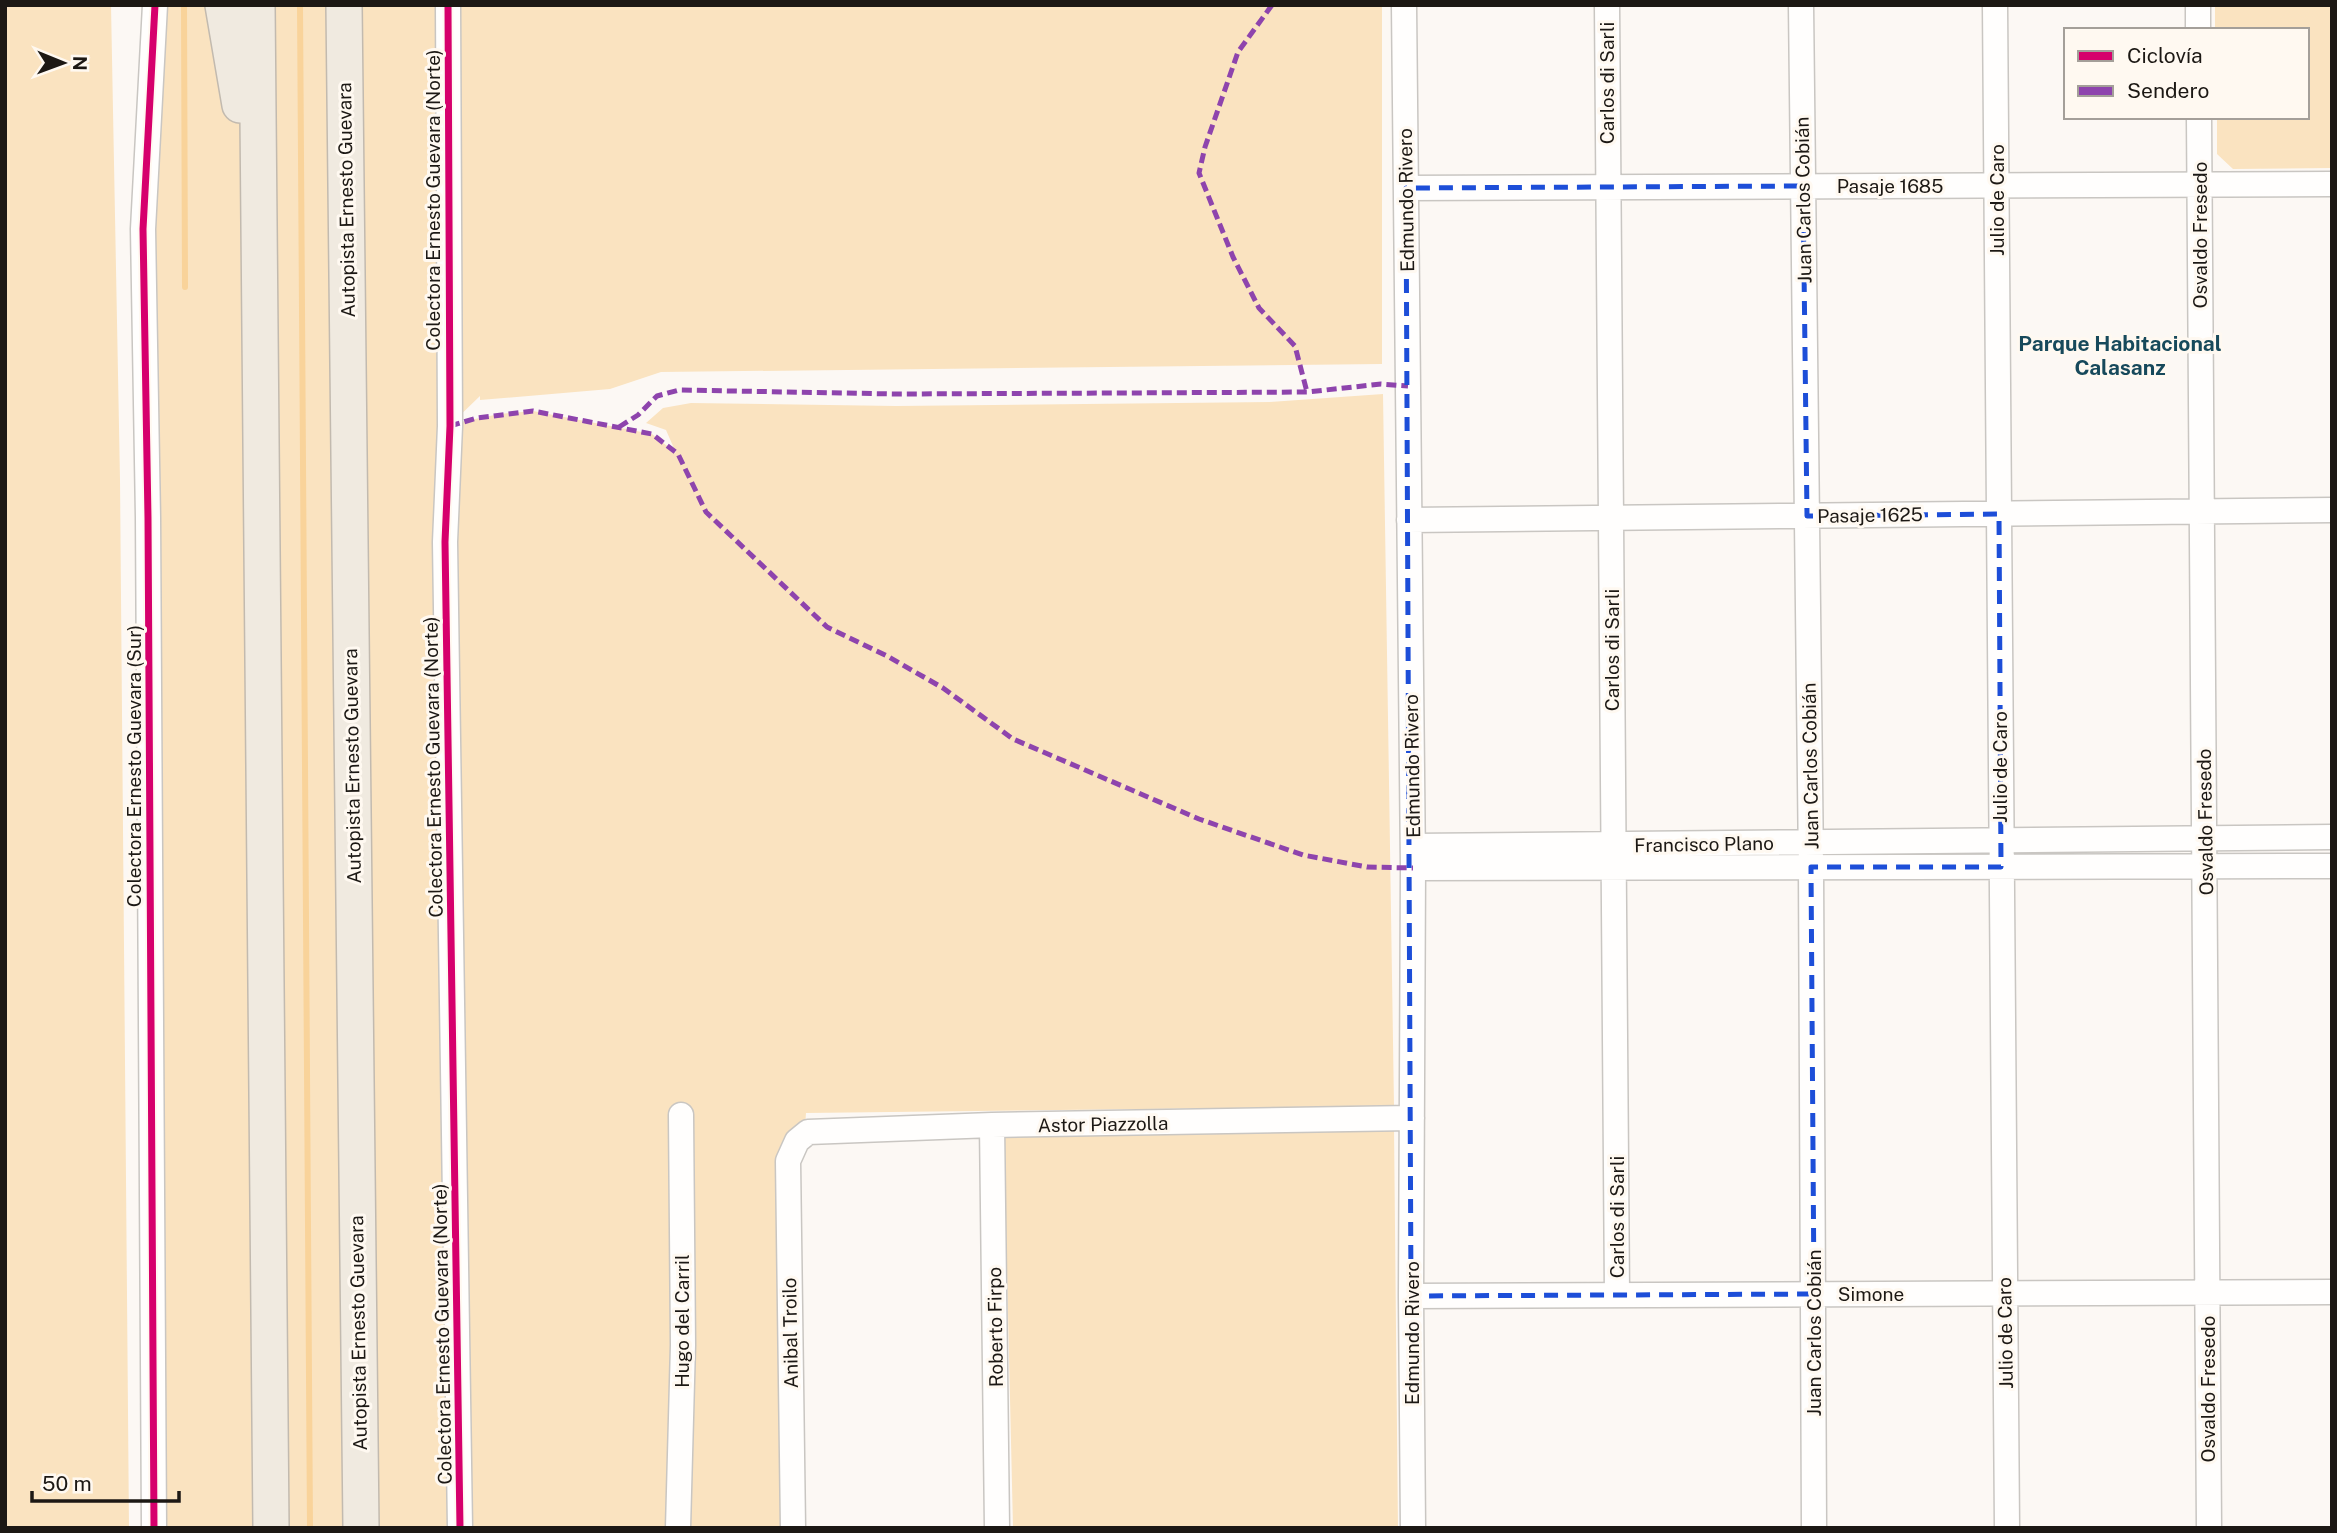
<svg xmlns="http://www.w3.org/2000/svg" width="2337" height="1533" viewBox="0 0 2337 1533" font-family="'Public Sans',sans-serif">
  <rect width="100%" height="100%" fill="#fcf8f4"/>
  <path fill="#fae3c0" d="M5,5H111L120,479L129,1528H5Z
    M155,5H1382V364L661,372L610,389L480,400V396L451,424L499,414L533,411L652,434L676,453L666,430L646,423L663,408L691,403L896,406L1270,402L1383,394L1394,1106L806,1113L805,1127L790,1136L784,1528H154Z
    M2215,5H2332V168L2233,169L2217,154V117H2307V30H2215Z
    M1394,1128L1398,1528H1013L1004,1139L1018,1132Z"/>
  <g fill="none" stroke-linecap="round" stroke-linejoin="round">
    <path stroke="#f9d39a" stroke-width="6" d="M184,5L185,287
      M300,5L310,1528"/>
    <g stroke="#c9c6c2" stroke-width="27">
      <path id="minor" d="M448,5L450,426L445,542L460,1528
        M1404,5L1413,868L1411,1296L1413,1528
        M1607,5L1617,1295
        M1801,5L1811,867L1814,1528
        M1995,5L2007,1528
        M2198,5V30
        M2199,117L2209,1528
        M1406,188L2332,184
        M1409,520L2332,510
        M1413,846L2332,837
        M1413,868L2332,866
        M992,1125L997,1528
        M1411,1296L2332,1292
        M154,1528L148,518L143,229L155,5
        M678,1528L683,1345L681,1115
        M793,1528L788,1161L797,1141L808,1132L992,1125L1412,1118"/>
    </g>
    <g stroke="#c2baaf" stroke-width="38">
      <path id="highway" d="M223,5L240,105
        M257,5L271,1528
        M344,5L361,1528"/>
    </g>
    <use href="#minor" stroke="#fffefd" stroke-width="24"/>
    <use href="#highway" stroke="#f0eae0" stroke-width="35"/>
    <path stroke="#8e44ad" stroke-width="5" stroke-dasharray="10 5" stroke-linecap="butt" d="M1272,5L1238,52L1205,147L1199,173L1233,257L1259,308L1295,346L1307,392
      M450,426L477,418L533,411L652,434L678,454L706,512L827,627L887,656L943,688L1013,739L1199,819L1303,855L1367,867L1413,868
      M619,427L638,415L657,396L679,390L896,394L1121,393L1307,392L1381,384L1408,386"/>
    <g stroke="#fff9f1" stroke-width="11">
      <path id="cycleway" d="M448,5L450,426L445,542L460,1528
        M154,1528L148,518L143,229L155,5"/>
    </g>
    <use href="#cycleway" stroke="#d6006c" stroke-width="7"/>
  </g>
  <path fill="none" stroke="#1d4ed8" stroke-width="5" stroke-dasharray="14 9" stroke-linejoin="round" d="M1803,186L1807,516L1999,514L2001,867H1811L1814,1294L1411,1296L1406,188Z"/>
  <g text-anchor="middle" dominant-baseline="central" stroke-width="6" stroke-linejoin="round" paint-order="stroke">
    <g font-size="19" fill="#1c1814" stroke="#fff9f1">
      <text transform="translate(1607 83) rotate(-90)">Carlos di Sarli</text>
      <text x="1890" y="186">Pasaje 1685</text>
      <text transform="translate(346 200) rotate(-91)">Autopista Ernesto Guevara</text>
      <text transform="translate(433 200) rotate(-90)">Colectora Ernesto Guevara (Norte)</text>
      <text transform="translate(1406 200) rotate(-91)">Edmundo Rivero</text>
      <text transform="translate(1803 200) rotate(-91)">Juan Carlos Cobián</text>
      <text transform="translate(1997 200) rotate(-90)">Julio de Caro</text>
      <text transform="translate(2200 235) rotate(-90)">Osvaldo Fresedo</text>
      <text transform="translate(1870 515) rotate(-1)">Pasaje 1625</text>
      <text transform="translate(1612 650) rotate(-90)">Carlos di Sarli</text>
      <text transform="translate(134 766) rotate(-90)">Colectora Ernesto Guevara (Sur)</text>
      <text transform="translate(352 766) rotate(-91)">Autopista Ernesto Guevara</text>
      <text transform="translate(1412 766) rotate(-91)">Edmundo Rivero</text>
      <text transform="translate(1810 766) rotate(-91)">Juan Carlos Cobián</text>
      <text transform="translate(433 767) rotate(-91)">Colectora Ernesto Guevara (Norte)</text>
      <text transform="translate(2000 767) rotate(-90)">Julio de Caro</text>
      <text transform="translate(2205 822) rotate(-91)">Osvaldo Fresedo</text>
      <text transform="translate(1704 844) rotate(-1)">Francisco Plano</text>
      <text transform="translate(1103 1124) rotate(-1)">Astor Piazzolla</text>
      <text transform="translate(1617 1217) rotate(-90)">Carlos di Sarli</text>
      <text x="1871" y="1294">Simone</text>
      <text transform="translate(682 1321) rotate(-90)">Hugo del Carril</text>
      <text transform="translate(995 1327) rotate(-91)">Roberto Firpo</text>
      <text transform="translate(358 1333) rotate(-91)">Autopista Ernesto Guevara</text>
      <text transform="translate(790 1333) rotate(-91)">Anibal Troilo</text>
      <text transform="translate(1412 1333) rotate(-90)">Edmundo Rivero</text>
      <text transform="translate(1814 1333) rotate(-90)">Juan Carlos Cobián</text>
      <text transform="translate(2005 1333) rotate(-91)">Julio de Caro</text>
      <text transform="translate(442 1334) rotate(-91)">Colectora Ernesto Guevara (Norte)</text>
      <text transform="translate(2208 1389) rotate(-90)">Osvaldo Fresedo</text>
    </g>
    <g font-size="21" font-weight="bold" fill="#17495b" stroke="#fff9f1">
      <text x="2120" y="343">Parque Habitacional<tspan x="2120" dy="24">Calasanz</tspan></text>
    </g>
  </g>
  <rect width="2337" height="1533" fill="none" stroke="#1c1814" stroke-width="14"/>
  <rect x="2064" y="28" width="245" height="91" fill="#fff9f1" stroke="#a49f99" stroke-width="2"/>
  <rect x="2078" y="51" width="35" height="10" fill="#d6006c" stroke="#a49f99" stroke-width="2"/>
  <text x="2127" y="63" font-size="21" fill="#1c1814">Ciclovía</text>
  <rect x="2078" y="86" width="35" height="10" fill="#8e44ad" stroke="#a49f99" stroke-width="2"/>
  <text x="2127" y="98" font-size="21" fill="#1c1814">Sendero</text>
  <g transform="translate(63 63) rotate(91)" stroke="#fff9f1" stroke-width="5" paint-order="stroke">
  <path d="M0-5L12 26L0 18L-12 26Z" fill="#1c1814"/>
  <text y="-10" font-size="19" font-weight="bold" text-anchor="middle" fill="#1c1814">N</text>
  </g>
  <path d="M32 1491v10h147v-10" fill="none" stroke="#1c1814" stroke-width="3.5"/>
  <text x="42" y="1491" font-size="21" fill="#1c1814" stroke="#fff9f1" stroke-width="5" paint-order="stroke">50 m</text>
</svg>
